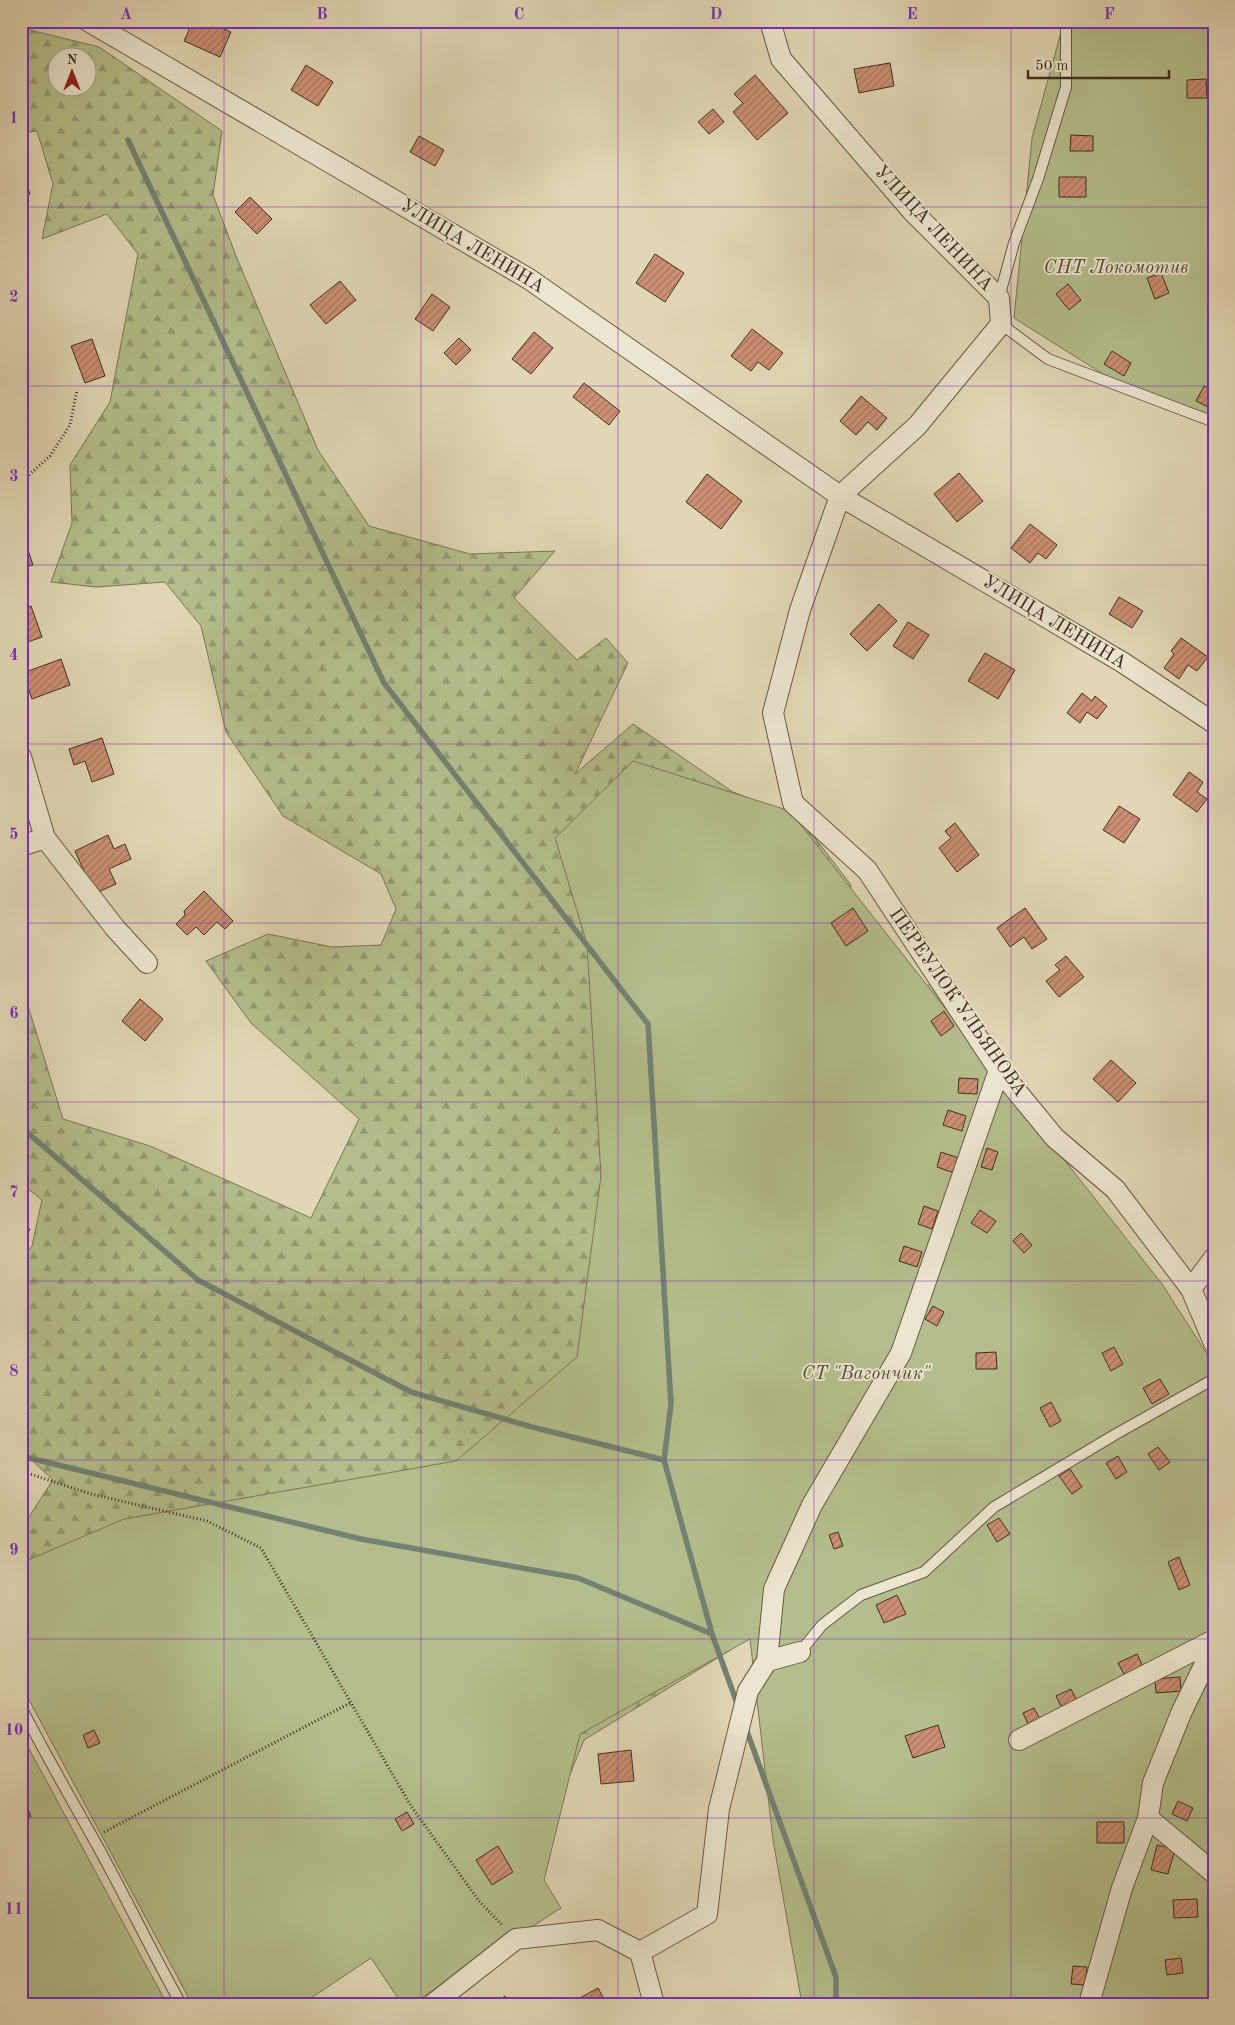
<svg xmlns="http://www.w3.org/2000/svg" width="1235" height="2025" viewBox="0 0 1235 2025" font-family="'Old Standard TT',serif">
  <defs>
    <pattern id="forest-firs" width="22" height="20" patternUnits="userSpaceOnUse" patternTransform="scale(1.25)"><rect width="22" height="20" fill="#b4be8c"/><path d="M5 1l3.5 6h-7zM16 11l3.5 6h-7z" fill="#949b72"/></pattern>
    <pattern id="building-hatch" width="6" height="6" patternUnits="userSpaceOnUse" patternTransform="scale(1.25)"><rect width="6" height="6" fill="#cd9074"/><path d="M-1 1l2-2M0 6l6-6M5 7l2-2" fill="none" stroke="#a8765f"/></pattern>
  </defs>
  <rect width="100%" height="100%" fill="#e2d7b5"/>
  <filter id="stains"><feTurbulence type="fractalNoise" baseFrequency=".004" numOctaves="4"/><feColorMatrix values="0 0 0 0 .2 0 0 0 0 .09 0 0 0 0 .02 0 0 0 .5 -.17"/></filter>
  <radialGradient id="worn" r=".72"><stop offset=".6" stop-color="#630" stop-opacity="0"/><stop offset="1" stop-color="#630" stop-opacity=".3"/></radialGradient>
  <path fill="url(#forest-firs)" stroke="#7a7656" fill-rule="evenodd" d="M21,24L26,29L99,47L222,131L213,195L236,256L318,450L369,526L470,554L555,551L514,598L577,660L606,638L628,663L575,774L633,724L733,792L781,811L815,838L851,885L842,953L838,1046L934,981L942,995L922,1026L812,1505L732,1649L584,1740L554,1813L21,1650V1519L27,1520L53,1480L21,1450V1262L32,1246L42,1200L21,1183V996L24,993L63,1119L150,1146L311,1218L359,1119L251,1023L206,961L268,934L332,947L381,945L396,909L381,874L283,816L226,732L201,626L165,582L96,587L51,582L72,523L70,465L110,402L138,254L107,214L42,239L53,184L37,131L21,133ZM58,58H88V88H58Z"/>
  <path fill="#b4be8c" stroke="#7a7656" d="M1064,21H1214V420L1106,376L1014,318L1032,138Z
    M633,761L790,811L1162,1284L1214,1365V2004H802L773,1840L750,1639L580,1734L544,1880L561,1908L412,2004H402L371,1958L302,2004H192L21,1685V1563L124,1519L456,1461L577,1357L601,1176L587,944L555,838Z
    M21,1734L167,2004H21Z"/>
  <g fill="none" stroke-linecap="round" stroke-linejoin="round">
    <path stroke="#738273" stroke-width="5.5" d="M128,140L384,683L648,1024L671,1404L664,1460L712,1634L738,1706
      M21,1127L198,1280L411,1392L532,1427L664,1460
      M21,1456L361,1539L578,1578L712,1634
      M745,1726L836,1977V2004"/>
  </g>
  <path fill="url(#building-hatch)" stroke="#3f2e20" d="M193,21H206L231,32L220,57L184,41Z
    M956,21H980L957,28Z
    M890,63L894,86L859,93L854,69Z
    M306,65L333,82L318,106L291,90Z
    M755,75L788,113L757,140L733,112L743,103L734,94Z
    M1206,79L1207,98H1187V80Z
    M713,109L724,122L709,134L698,122Z
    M1071,135L1093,136V151H1070Z
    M419,136L444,150L435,166L410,152Z
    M21,168L30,194L21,197Z
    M1059,177H1086V197H1059Z
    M250,197L272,219L257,234L235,212Z
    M655,254L684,273L665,302L636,283Z
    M1161,273L1169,293L1155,299L1147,278Z
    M340,281L356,300L326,324L310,305Z
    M1068,284L1081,300L1069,310L1056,294Z
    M432,294L450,307L433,331L415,319Z
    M752,329L783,353L769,370L758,362L751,371L731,356Z
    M534,332L553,348L531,374L512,359Z
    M459,338L471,350L456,365L444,353Z
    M92,339L105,376L85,383L71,346Z
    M1112,351L1131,363L1124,376L1104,364Z
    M584,383L620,411L609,425L573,397Z
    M1204,386L1214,391V410L1196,401Z
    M861,396L887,418L877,430L868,422L856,435L840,421Z
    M959,473L983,501L957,522L934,494Z
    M707,474L742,501L721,529L686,502Z
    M1030,524L1057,545L1046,559L1038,553L1030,563L1011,548Z
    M27,547L33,565L21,568V549Z
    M1119,597L1143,611L1132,628L1109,614Z
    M879,604L897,621L867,651L850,634Z
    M31,606L42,637L22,644L21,609Z
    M908,622L929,635L913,659L893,646Z
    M1181,638L1208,657L1197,671L1188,665L1179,679L1164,668L1174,654L1171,651Z
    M985,653L1015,670L998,699L968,681Z
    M61,659L70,685L32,699L23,673Z
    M1082,693L1092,701L1095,696L1107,706L1097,719L1087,712L1080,723L1067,713Z
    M102,738L114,774L92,782L85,761L74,765L69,749Z
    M1189,772L1203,782L1197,792L1207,799L1197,812L1173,795Z
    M1119,806L1140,819L1124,843L1103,830Z
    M955,823L979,855L957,872L939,848L951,838L945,831Z
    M108,835L114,849L125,844L131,859L109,869L116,884L94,894L75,851Z
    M204,891L233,921L225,929L217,922L204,935L196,927L187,935L176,924L185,915L184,911Z
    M853,908L868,931L846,946L831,923Z
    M1025,908L1047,939L1032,949L1024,937L1010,947L997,928Z
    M1066,956L1084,977L1059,997L1046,981L1060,970L1055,965Z
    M140,999L163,1019L145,1041L122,1021Z
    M944,1011L954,1026L941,1036L931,1021Z
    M1111,1060L1136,1083L1118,1102L1093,1079Z
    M959,1078L978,1079L977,1094L958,1093Z
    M948,1110L966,1116L962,1131L943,1125Z
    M987,1148L998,1152L992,1170L981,1167Z
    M941,1152L959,1158L954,1173L937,1167Z
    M924,1206L938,1211L932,1229L918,1224Z
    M980,1210L996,1221L987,1233L971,1223Z
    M21,1217L30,1230L21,1237Z
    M1021,1233L1032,1245L1024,1253L1013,1241Z
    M904,1246L922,1252L917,1267L899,1261Z
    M933,1306L944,1312L937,1326L925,1319Z
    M1114,1347L1123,1364L1111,1371L1102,1353Z
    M996,1352L997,1369H976V1353Z
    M1160,1379L1169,1394L1152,1404L1143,1388Z
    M1051,1402L1061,1421L1050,1427L1040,1408Z
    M1158,1447L1170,1462L1159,1470L1148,1454Z
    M1118,1456L1127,1472L1116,1479L1106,1463Z
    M1070,1469L1082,1487L1072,1494L1059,1476Z
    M999,1518L1010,1534L997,1542L987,1525Z
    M838,1532L843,1546L834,1549L829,1535Z
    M1179,1557L1190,1585L1179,1590L1168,1562Z
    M897,1595L906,1614L884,1623L876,1605Z
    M1137,1654L1143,1667L1125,1676L1118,1663Z
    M1214,1671V1688L1205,1680Z
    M1180,1677L1181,1691L1156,1693L1155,1679Z
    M1071,1689L1077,1701L1062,1708L1056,1696Z
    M1034,1708L1041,1721L1029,1726L1023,1713Z
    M938,1725L945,1747L913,1758L905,1736Z
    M94,1730L100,1743L88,1748L83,1735Z
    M631,1750L634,1781L601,1784L598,1754Z
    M1178,1801L1193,1808L1187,1821L1172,1814Z
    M26,1803L31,1817L21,1821V1805Z
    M407,1812L414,1824L402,1831L395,1819Z
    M1097,1822H1124V1843H1097Z
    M1157,1845L1175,1849L1168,1874L1151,1870Z
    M498,1846L513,1872L492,1885L476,1860Z
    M1197,1899L1198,1917L1174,1918L1173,1900Z
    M1181,1958L1183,1973L1167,1975L1165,1960Z
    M1073,1966L1087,1967L1085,1985L1071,1984Z
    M598,1988L607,2004H569Z
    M505,1996L510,2004H492Z"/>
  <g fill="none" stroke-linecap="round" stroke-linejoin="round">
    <g stroke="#685845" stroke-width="12">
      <path id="service" d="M999,298L1014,243L1038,179L1066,87V21
        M1001,324L1048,359L1214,422
        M800,1652L822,1625L861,1595L924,1572L994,1507L1116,1434L1214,1379
        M21,1707C44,1752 69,1795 93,1838C124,1893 150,1949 181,2004"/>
    </g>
    <g stroke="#685845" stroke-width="22">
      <path id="minor" d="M88,21L529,279L840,496L1122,662L1214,723
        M770,21L781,59L913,212L999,298L1001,324L917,426L840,496L800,610L773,713L793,803L867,870L999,1070L1055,1138L1115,1189L1191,1289L1214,1343
        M21,757L45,838L115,928L147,963
        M21,846L45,838
        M1191,1289L1214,1258
        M767,1661L800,1652
        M1019,1740L1214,1640
        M1148,1818L1214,1873
        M640,1952L707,1914L719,1809L748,1691L767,1661L774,1589L812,1505L901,1353L999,1070
        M433,2004L516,1939L598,1930L640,1952L654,2004
        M1089,2004L1122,1888L1148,1818L1153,1783L1182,1711L1214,1645"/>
    </g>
    <path stroke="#3f2e20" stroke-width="3" stroke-dasharray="1 2.5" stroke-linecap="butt" d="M21,482L50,456L70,425L77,390
      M21,1471L91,1494L207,1521L261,1548L411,1806L479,1901L503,1926
      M104,1832L350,1703"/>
    <use href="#service" stroke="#ece5cf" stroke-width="10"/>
    <use href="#minor" stroke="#ece5cf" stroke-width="20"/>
  </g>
  <path fill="none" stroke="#7b2cbf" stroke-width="1" stroke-opacity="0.55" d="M224,21V2004M421,21V2004M618,21V2004M814,21V2004M1011,21V2004M21,207H1214M21,386H1214M21,565H1214M21,744H1214M21,923H1214M21,1102H1214M21,1281H1214M21,1460H1214M21,1639H1214M21,1818H1214"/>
  <g text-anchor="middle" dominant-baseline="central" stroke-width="4" stroke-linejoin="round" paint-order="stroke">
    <g font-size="19" fill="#3f2e20" stroke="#ece5cf">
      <text transform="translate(933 229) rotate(47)">УЛИЦА ЛЕНИНА</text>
      <text transform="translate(472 247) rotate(31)">УЛИЦА ЛЕНИНА</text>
      <text transform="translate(1054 623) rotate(31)">УЛИЦА ЛЕНИНА</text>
      <text transform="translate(957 1003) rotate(55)">ПЕРЕУЛОК УЛЬЯНОВА</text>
    </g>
    <g font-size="19" font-style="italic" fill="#564b36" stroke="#ece5cf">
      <text x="1116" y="268">СНТ Локомотив</text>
      <text x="866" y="1374">СТ "Вагончик"</text>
    </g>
  </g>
  <rect width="1235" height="2025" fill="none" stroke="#e2d7b5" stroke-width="55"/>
  <g transform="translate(72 72)"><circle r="24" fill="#ece5cf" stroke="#a79c89"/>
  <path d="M0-4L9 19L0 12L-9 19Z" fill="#8f2418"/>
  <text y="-8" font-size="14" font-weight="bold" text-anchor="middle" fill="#3f2e20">N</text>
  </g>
  <path d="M1028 70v8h141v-8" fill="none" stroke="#3f2e20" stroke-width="2.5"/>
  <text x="1035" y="70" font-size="15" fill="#3f2e20" stroke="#ece5cf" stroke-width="4" paint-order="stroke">50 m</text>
  <rect x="28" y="28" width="1180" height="1970" fill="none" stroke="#7b2cbf" stroke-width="2"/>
  <g font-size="16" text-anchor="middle" font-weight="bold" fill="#7b2cbf">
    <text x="126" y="19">A</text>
    <text x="322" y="19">B</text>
    <text x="519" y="19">C</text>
    <text x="716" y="19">D</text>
    <text x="912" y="19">E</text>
    <text x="1109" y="19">F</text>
    <text x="14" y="123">1</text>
    <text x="14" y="302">2</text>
    <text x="14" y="481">3</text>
    <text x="14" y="660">4</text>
    <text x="14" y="839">5</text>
    <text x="14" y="1018">6</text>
    <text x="14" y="1197">7</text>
    <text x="14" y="1376">8</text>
    <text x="14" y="1555">9</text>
    <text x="14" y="1735">10</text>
    <text x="14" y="1914">11</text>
  </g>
  <rect width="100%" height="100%" filter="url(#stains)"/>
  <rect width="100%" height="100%" fill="url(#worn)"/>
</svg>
